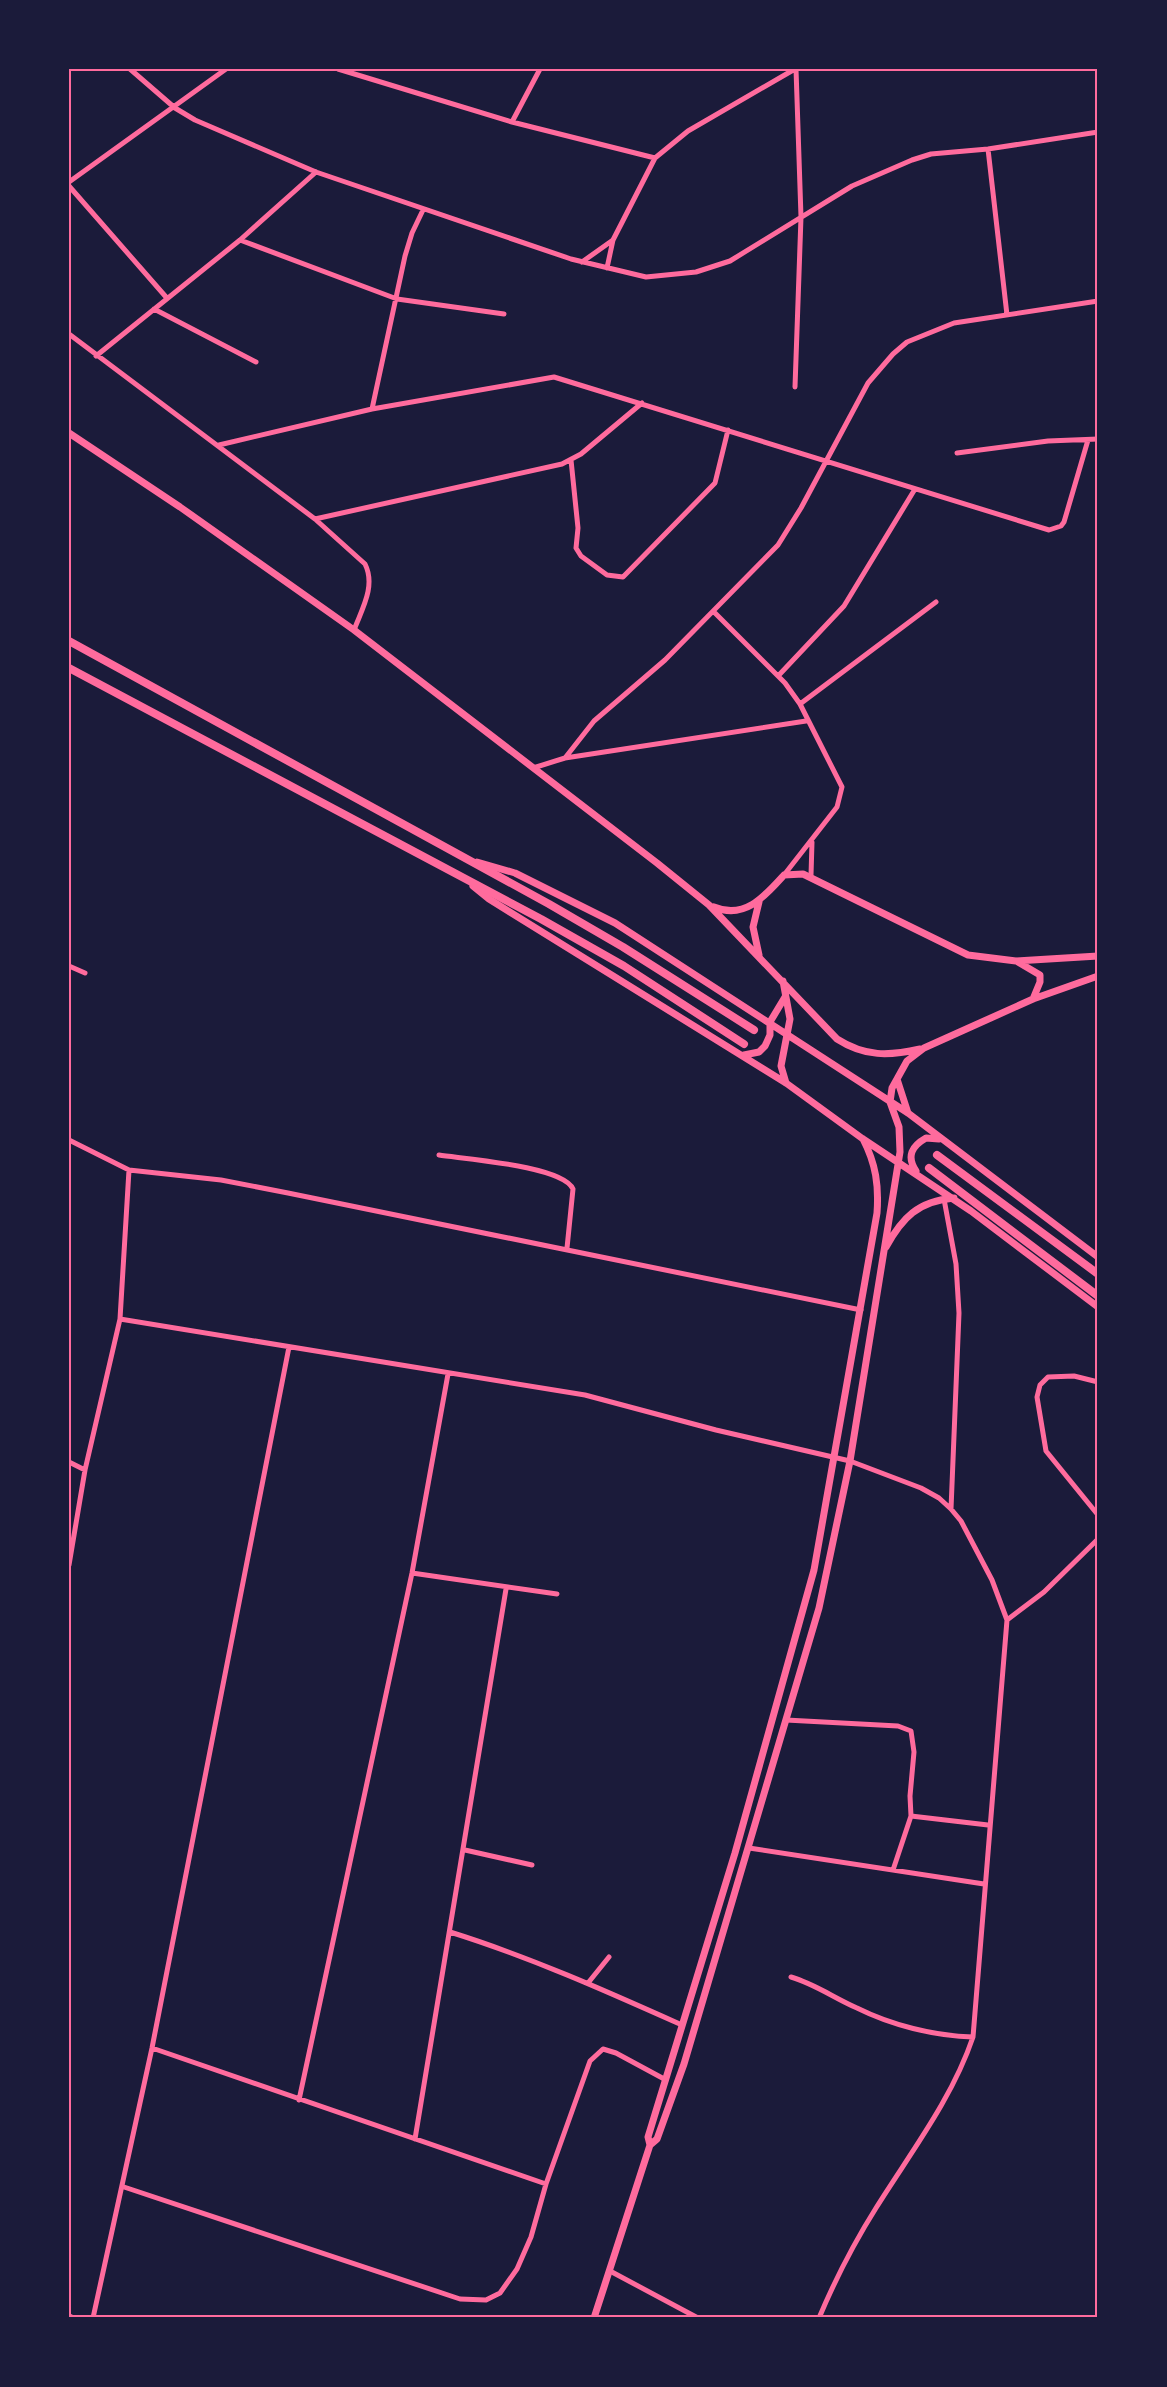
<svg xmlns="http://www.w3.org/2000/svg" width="1167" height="2387" viewBox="0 0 1167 2387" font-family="Arial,sans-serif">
  <rect width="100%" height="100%" fill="#1b1b3a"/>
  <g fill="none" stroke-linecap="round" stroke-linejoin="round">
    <path stroke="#ff6b9d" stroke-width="5" d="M130,69L175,108L195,120L316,172L571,259L646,277L696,272L730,261L852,186L912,160L931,154L988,149L1098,132
      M338,69L512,122L655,158
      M512,122L540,69
      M988,149L1007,315
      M69,182L226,69
      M69,186L166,297
      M240,240L397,299L504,314
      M582,262L613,240
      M607,268L613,240L655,158L688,131L795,69
      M154,309L256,362
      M69,334L315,519L365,564C376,586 362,609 354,630
      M96,356L240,240L316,172
      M795,387L801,217L796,69
      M372,409L405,256L412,233L423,210
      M219,445L372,409L554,377L1049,530L1061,526L1064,522L1088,440
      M957,453L1048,441L1098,439
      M571,460L578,528L576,548L581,556L607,575L623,577L715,483L728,430
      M315,519L562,464L581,454L642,403
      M714,612L785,683L800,704L842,787L837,807L784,875
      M779,675L844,606L915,489
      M800,704L936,602
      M565,758L806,721
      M533,768L565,758L594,721L665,660L778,545L801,508L868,383L893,354L907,342L954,323L1098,301
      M811,875L812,842
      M69,966L85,973
      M69,1140L129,1170L221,1180L288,1193L861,1310
      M439,1155C465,1159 563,1166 573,1189L567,1248
      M944,1199L956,1264L959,1313L951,1509
      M120,1319L585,1395L716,1430L850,1461L921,1488L939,1498L951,1509L961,1521L992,1580L1007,1620L973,2037C952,2099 911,2152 876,2208C854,2243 835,2280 819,2318
      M1098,1382L1074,1376L1048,1377L1040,1385L1037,1397L1046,1451L1098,1515
      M69,1462L85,1470
      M69,1565L85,1470L120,1319L129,1170
      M412,1573L557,1594
      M1007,1620L1044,1592L1098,1539
      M786,1720L898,1726L911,1731L914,1752L910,1796L911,1816L893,1870
      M911,1816L988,1825
      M749,1848L984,1884
      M465,1850L532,1865
      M450,1932C530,1957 606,1991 682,2025
      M791,1977C815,1984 834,1998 857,2008C891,2025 934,2036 973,2037
      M588,1983L609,1957
      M152,2048L546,2184
      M299,2100L412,1573L448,1374
      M415,2139L506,1589
      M124,2187L460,2299L486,2300L500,2293L517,2269L531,2237L546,2184L590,2061L603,2049L616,2053L666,2080
      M610,2271L698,2318
      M93,2318L152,2048L289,1347"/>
    <path stroke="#ff6b9d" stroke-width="7" d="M69,433L180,507L354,630L657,863L709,905L837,1039C865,1057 889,1056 920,1049
      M477,862L515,873L615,923L908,1113L1098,1257
      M473,886L489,899L786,1083L863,1139L971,1211L1098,1307
      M759,902L753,927L759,955
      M714,907C745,920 765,896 784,875L803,874L968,955L1016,961L1098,956
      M1018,962L1040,975V982L1033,999
      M783,981L790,1019L781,1066L786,1083
      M744,1055L759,1052L765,1046L770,1035V1022L785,997
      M897,1079L908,1113
      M916,1171C906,1156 912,1146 926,1138L939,1139
      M886,1247C902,1218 918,1201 954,1198
      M650,2145L657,2139L684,2064L819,1608L850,1461L900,1152L899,1127L890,1102L892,1088L907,1061L924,1048L1033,999L1098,976
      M69,2317L71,2318
      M594,2318L650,2145L648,2137L735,1853L814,1570L877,1213C879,1186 876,1164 863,1139"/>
    <path stroke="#ff6b9d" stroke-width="8" d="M69,641L549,904L623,947L754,1030
      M69,668L541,919L624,966L744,1044
      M937,1155L1098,1274
      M929,1168L1098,1296"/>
  </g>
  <rect width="1167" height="2387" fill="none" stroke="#1b1b3a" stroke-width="141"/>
  <rect x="70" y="70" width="1026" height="2246" fill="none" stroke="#ff6b9d" stroke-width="2"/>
</svg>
